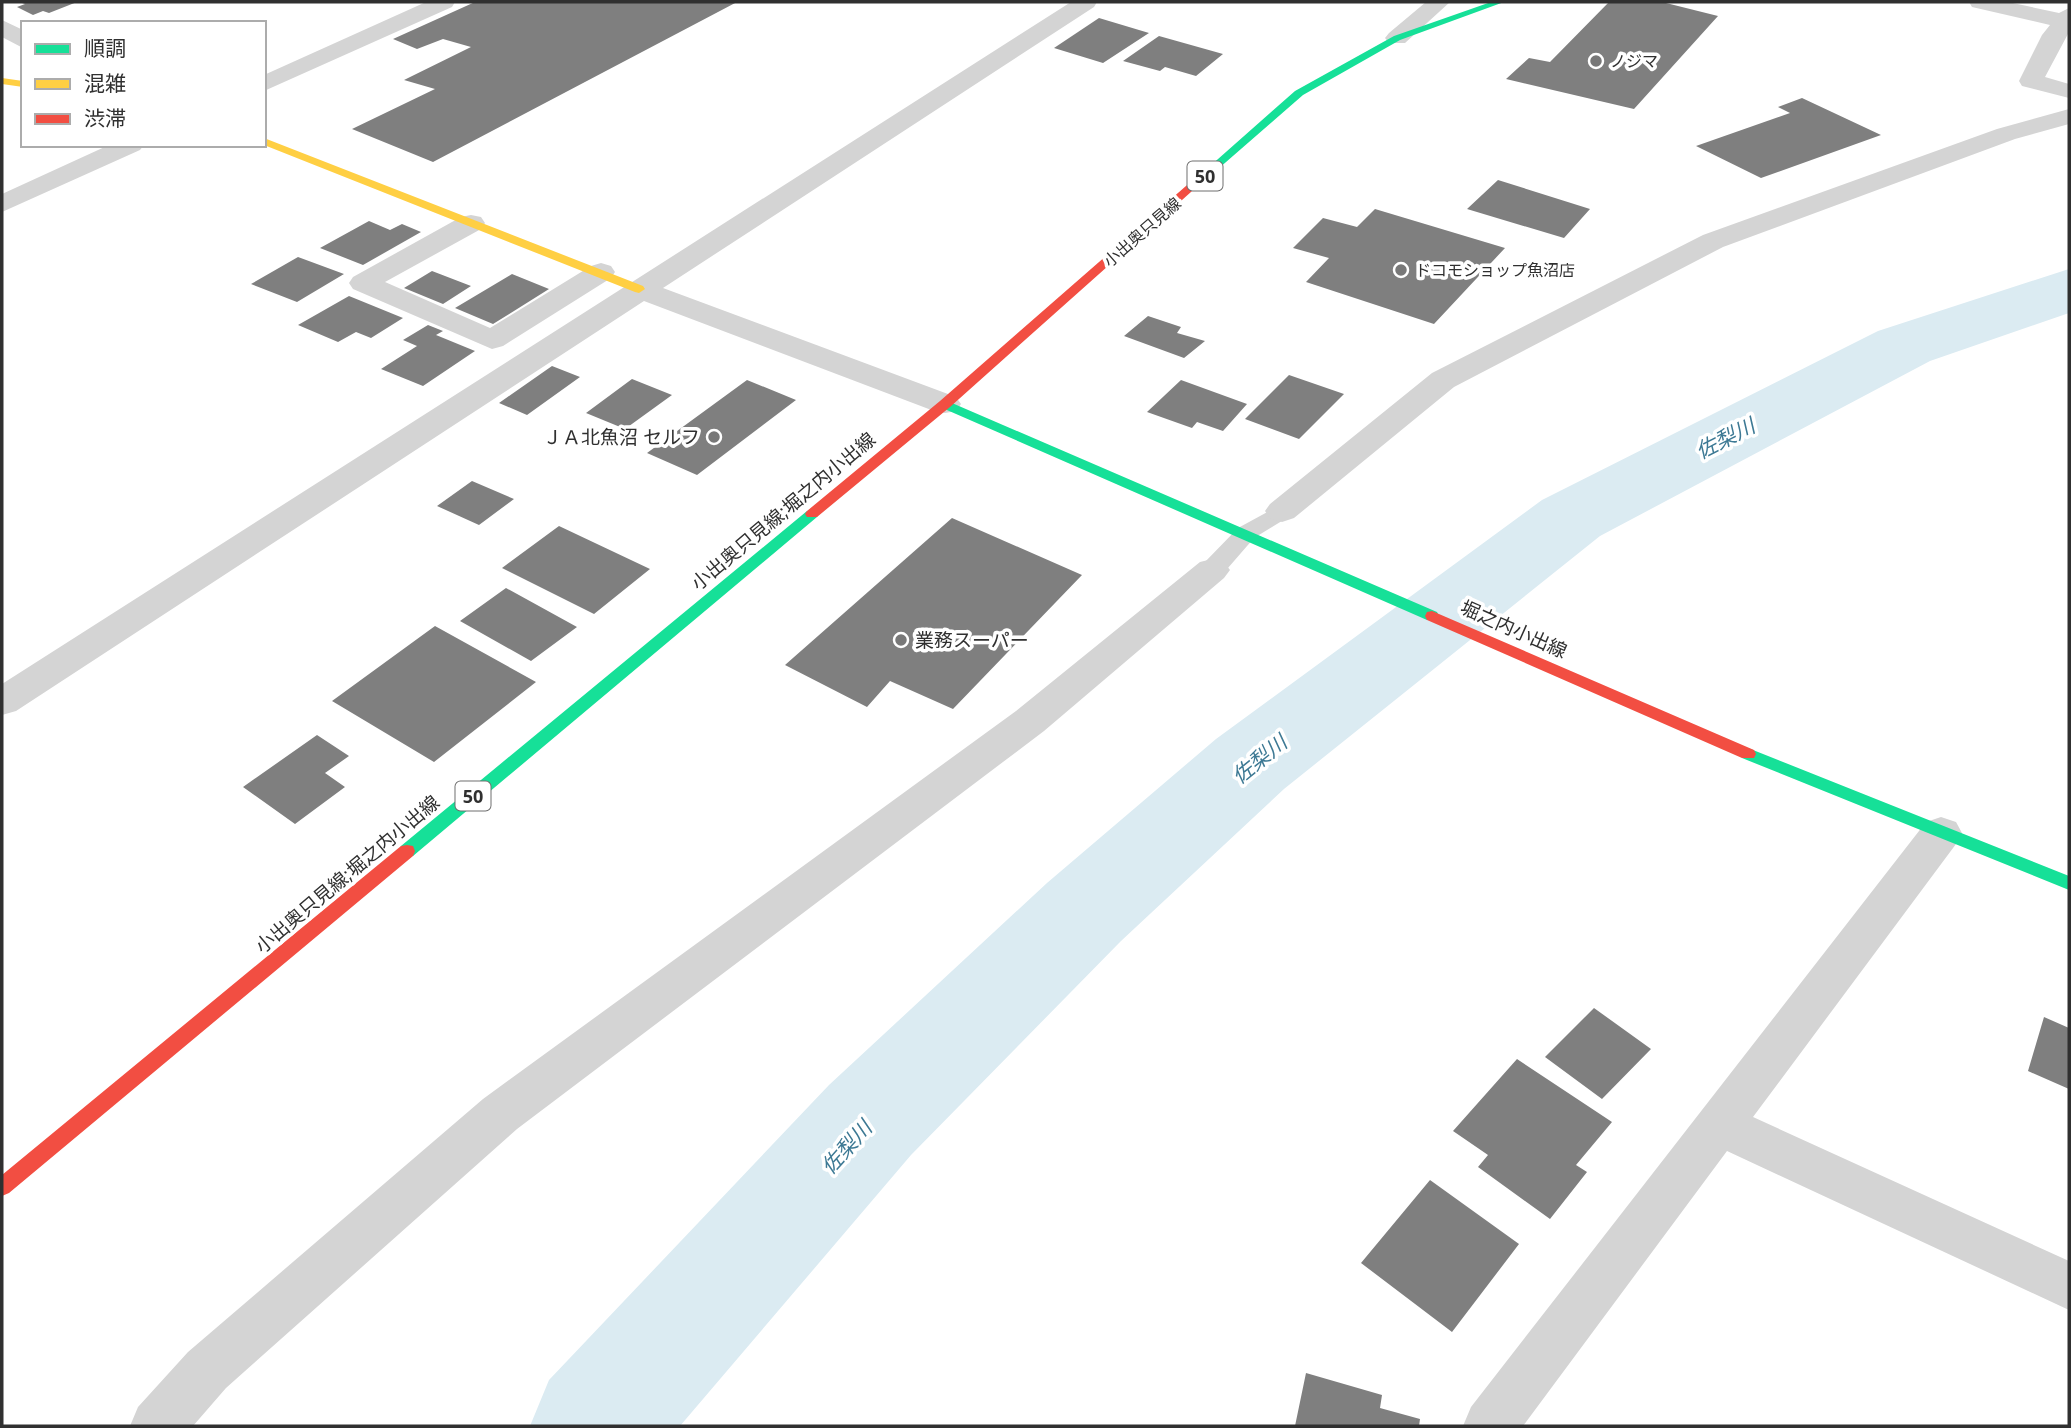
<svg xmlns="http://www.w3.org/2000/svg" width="2071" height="1428" viewBox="0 0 2071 1428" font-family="'Open Sans','Noto Sans JP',sans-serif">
  <rect width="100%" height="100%" fill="#fff"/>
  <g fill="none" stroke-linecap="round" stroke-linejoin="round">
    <path fill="#dbebf2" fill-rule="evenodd" d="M2069,269V313L1930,361L1600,536L1284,789L1121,941L911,1155L680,1426H530L549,1380L829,1085L1047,883L1216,739L1542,500L1878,331Z"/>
  </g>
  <path fill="#7f7f7f" d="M19,2H77L49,13L43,11L33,15L17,7L25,4Z
    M475,2H737L433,162L352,129L435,89L404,80L471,47L443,39L417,49L393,39Z
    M1609,2H1662L1718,16L1634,109L1506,79L1529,58L1550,62Z
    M1099,18L1149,33L1103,63L1054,48Z
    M1159,36L1223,54L1196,76L1165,67L1160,71L1123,61Z
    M1802,98L1881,135L1761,178L1696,146L1790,113L1778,107Z
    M1498,180L1590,209L1564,238L1467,209Z
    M1375,209L1505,248L1434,324L1306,282L1329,258L1293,248L1323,218L1357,227Z
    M369,221L390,230L402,224L421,232L363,265L320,248Z
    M298,257L344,274L297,302L251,284Z
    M432,271L471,286L443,304L404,288Z
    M512,274L549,289L493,324L455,308Z
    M349,296L403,318L371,338L356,332L338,342L298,325Z
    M1148,316L1181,327L1177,333L1205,341L1184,358L1124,336Z
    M428,325L443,331L436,335L475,351L423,386L381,369L417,346L403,340Z
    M552,366L580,377L527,415L499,403Z
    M1289,375L1344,394L1299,439L1245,419Z
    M632,379L672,395L625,429L586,413Z
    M747,380L796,400L697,475L647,453Z
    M1181,380L1247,404L1223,431L1197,422L1192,428L1147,412Z
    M472,481L514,499L479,525L437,506Z
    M952,518L1082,575L953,709L890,681L867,707L785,665Z
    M559,526L650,569L594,614L502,568Z
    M506,588L577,627L531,661L460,621Z
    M435,626L536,682L434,762L332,701Z
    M317,735L349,756L325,773L345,787L295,824L243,787Z
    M1594,1008L1651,1049L1602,1099L1545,1057Z
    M2044,1017L2069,1028V1089L2028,1071Z
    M1517,1059L1612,1122L1576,1165L1587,1172L1550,1219L1478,1167L1488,1155L1453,1131Z
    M1430,1180L1519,1244L1452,1332L1361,1263Z
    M1306,1373L1382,1395L1380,1408L1420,1419L1419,1426H1295Z"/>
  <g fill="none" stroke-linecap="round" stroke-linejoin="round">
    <path fill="#d4d4d4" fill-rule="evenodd" d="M1282,504L1290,506L1294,511L1290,516L1254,538L1221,576L1212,578L1203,576L1200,570L1203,564L1238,528Z"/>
    <path fill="#d4d4d4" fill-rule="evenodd" d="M426,2H455L452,7L264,91V75Z
      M1071,2H1097L1094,7L663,288L956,397L961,404L956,411L945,413L934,411L644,301L16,711L2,715V684Z
      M1426,2H1450L1405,43H1389L1385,38L1389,33Z
      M1969,2H2008L2059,13L2069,8V32L2045,77L2069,84V98L2022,86L2019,81L2042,35L2050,25L1972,7Z
      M2,20L23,30V48L2,37Z
      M2069,109V124L2015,139L1723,247L1454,387L1294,518L1282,522L1270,518L1265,511L1270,504L1432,373L1703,235L1997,129Z
      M109,145H144L140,150L2,212V194Z
      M471,215L481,217L485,223L481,229L385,282L490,328L591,266L601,263L611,266L615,272L611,278L503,346L492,349L353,289L349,283L353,277L461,217Z
      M1212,559L1224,562L1230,570L1224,578L1044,731L517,1129L226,1388L193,1426H130L138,1407L188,1352L483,1099L1016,711L1200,562Z
      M1941,817L1956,822L1962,833L1956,844L1753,1117L2069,1261V1310L1727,1151L1523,1426H1463L1471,1407L1926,822Z"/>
    <path fill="#16e098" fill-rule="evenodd" d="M1491,2H1504L1400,40L1303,95L1218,169L1209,167L1295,91L1394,36Z
      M945,400L1437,612L1439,616L1437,620H1427L940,407L939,404Z
      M812,510L819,514L817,517L413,856H401L399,851L401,846L807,511Z
      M1748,748L2069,876V890L1742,758L1740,754Z"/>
    <path fill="#ffcf43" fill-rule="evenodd" d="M2,78L23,81V87L2,84Z
      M264,138L643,286L645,289L639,293L635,292L264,145Z"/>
    <path fill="#f24e42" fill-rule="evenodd" d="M1210,165L1219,167L950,407L817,517H807L805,514L807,511L940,401Z
      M1432,611L1754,750L1756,754L1754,758H1742L1427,620L1425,616L1427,612Z
      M407,845L413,846L415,851L413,856L9,1193L2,1196V1175L401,846Z"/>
  </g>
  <g fill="#787878" stroke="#fff" stroke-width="2.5">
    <circle cx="1596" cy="61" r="7"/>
    <circle cx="1401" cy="270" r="7"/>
    <circle cx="714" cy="437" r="7"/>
    <circle cx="901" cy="640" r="7"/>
  </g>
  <g text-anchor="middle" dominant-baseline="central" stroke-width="7" stroke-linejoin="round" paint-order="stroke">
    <g font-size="16" fill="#303030" stroke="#fff" text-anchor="start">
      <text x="1610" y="61">ノジマ</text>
      <text x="1415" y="270">ドコモショップ魚沼店</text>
    </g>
    <g font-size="16" fill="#303030" stroke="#fff">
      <text transform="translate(1142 232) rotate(-41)">小出奥只見線</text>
    </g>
    <g fill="#fff" stroke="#6e6e6e" stroke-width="2">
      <rect x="1187.5" y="161.5" width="35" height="29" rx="5"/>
      <rect x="455.5" y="781.5" width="35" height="29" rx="5"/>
    </g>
    <g font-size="18" font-weight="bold" fill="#303030">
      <text x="1205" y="176">50</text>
      <text x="473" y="796">50</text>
    </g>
    <g font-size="19" fill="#303030" stroke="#fff" text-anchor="end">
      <text x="700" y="437">ＪＡ北魚沼 セルフ</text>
      <text x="915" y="640" text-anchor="start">業務スーパー</text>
    </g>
    <g font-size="19" fill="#303030" stroke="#fff">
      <text transform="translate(783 511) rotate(-40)">小出奥只見線;堀之内小出線</text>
      <text transform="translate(1514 629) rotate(24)">堀之内小出線</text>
      <text transform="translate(347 874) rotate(-40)">小出奥只見線;堀之内小出線</text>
    </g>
    <g font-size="21" font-style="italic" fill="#3d7994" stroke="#fff">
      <text transform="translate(1725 438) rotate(-27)">佐梨川</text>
      <text transform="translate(1259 759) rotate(-39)">佐梨川</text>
      <text transform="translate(846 1147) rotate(-48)">佐梨川</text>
    </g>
  </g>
  <rect width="2071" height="1428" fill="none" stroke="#303030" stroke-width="7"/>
  <rect x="21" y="21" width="245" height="126" fill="#ffffff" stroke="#acacac" stroke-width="2"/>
  <rect x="35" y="44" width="35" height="10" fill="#16e098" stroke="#acacac" stroke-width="2"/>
  <text x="84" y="56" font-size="21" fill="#303030">順調</text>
  <rect x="35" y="79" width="35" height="10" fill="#ffcf43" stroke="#acacac" stroke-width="2"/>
  <text x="84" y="91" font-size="21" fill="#303030">混雑</text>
  <rect x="35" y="114" width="35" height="10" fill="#f24e42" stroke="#acacac" stroke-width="2"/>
  <text x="84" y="126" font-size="21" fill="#303030">渋滞</text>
</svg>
